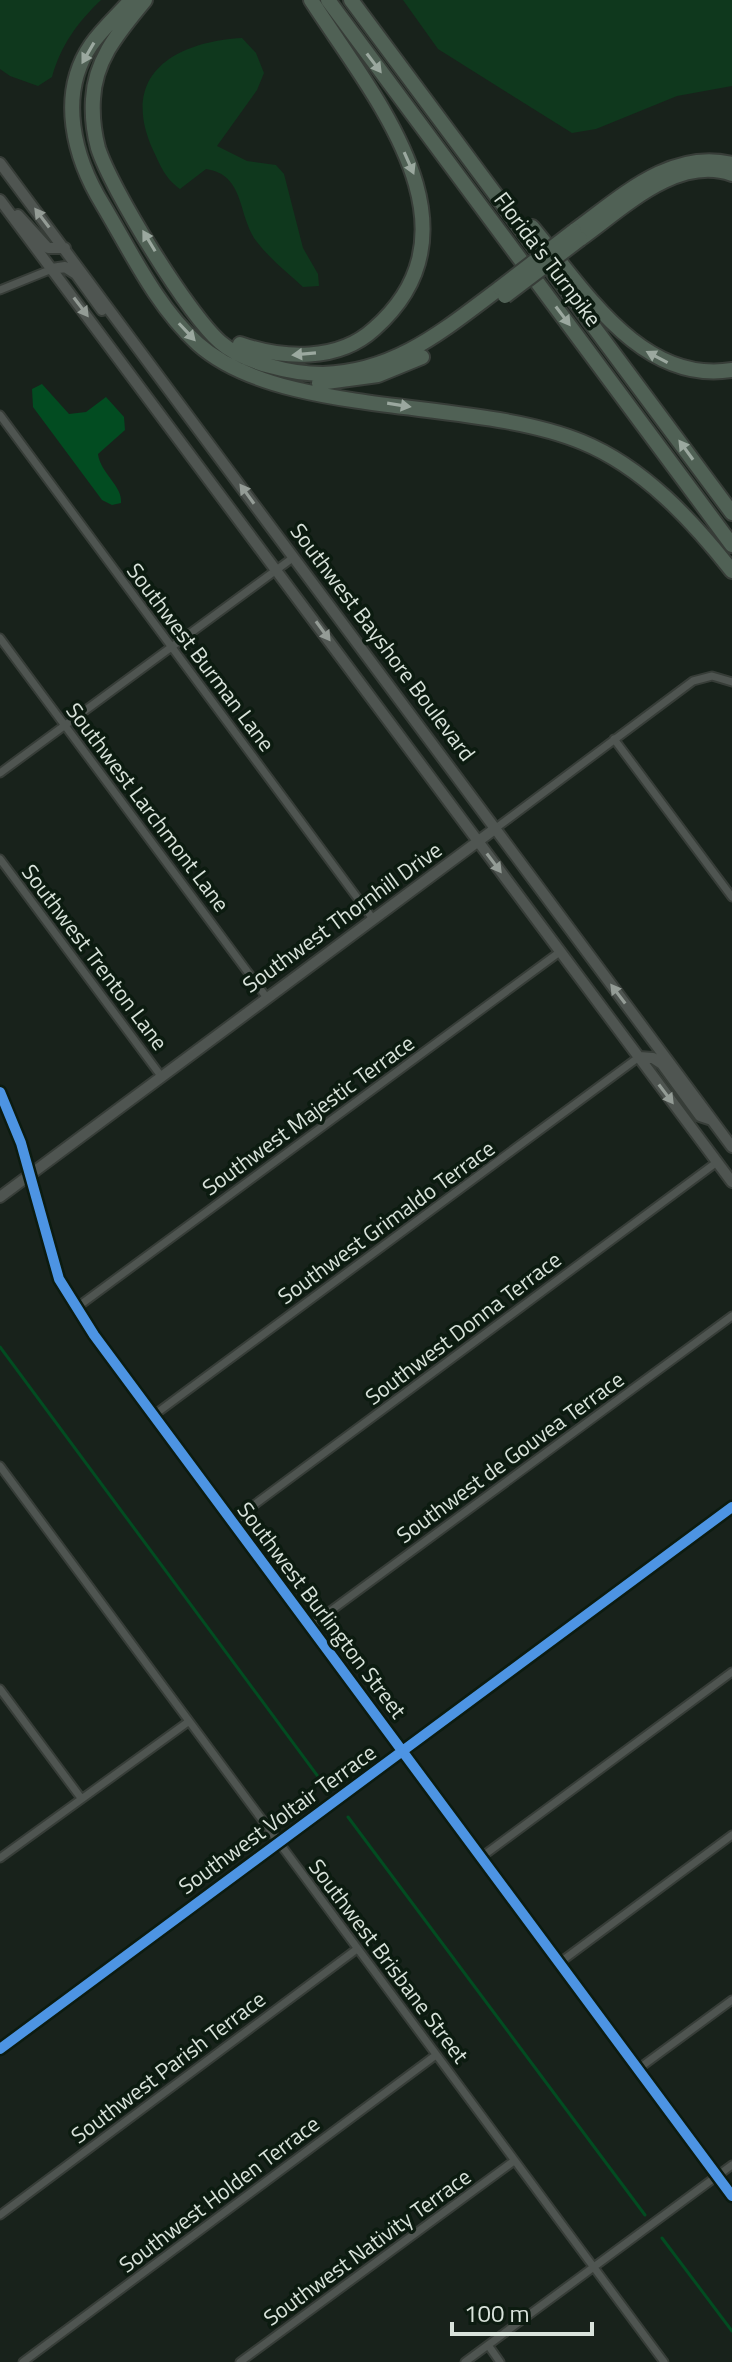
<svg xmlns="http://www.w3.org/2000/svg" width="732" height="2362" viewBox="0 0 732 2362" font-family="'Titillium Web',sans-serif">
  <rect width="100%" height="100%" fill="#18221b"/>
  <path fill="#0f381d" d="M0,0H101C77,23 61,45 52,77L38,86L10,76L0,69Z
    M403,0H732V86L677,96L596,129L572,133L438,49Z
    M242,38L256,53L264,73L257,90L217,146L247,161L276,165L284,174L303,248L318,274L319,286L303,287C288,273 270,259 257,242C237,216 246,175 206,169L180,189C165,178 161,167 153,150C119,75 174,42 242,38Z"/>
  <path fill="#024c21" d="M42,384L69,414L86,412L106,397L124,417L125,430L98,454C100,473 123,486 121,503L112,505L102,500L33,407L32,389Z"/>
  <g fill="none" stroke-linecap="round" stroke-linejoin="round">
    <path stroke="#024c21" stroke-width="3" d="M0,1347L328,1790
      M348,1817L645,2215
      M662,2238L732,2331"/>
    <g stroke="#373d38" stroke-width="11">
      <path id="street" d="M0,290L52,269
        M0,415L373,919
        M0,638L267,998
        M614,739L732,897
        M0,773L294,557
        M496,828L693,681L712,676L732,682
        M0,859L161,1076
        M0,1092L21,1143L59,1279L94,1335L732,2196
        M76,1308L561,951
        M154,1415L639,1057
        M0,1466L664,2362
        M231,1522L717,1162
        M310,1626L732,1316
        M0,1689L81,1798
        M0,1858L188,1722
        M480,1858L732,1672
        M559,1963L732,1835
        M0,2049L732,1507
        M638,2069L732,2000
        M0,2215L357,1949
        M488,2345L500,2362
        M23,2362L436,2055
        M240,2362L514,2161
        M465,2362L732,2165"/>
    </g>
    <g stroke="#373d38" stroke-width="14">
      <path id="secondary" d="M0,163L732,1147
        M0,200L732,1182
        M18,215L48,248H65
        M52,269L65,267L76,274L102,310
        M639,1057L653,1058L662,1064L700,1116L712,1120
        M0,1197L496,828"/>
    </g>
    <g stroke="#373d38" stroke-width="18">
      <path id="highway" d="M131,0C118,15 102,29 91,45C57,95 74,158 103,205C131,252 157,307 198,344C282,419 475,397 582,442C643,467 692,520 732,571
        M145,0C120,31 95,58 93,99C92,115 94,133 98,148C111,189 188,314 220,342C244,363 293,374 323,374C396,372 445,329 500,288
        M328,0L732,545
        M351,0L732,513
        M532,227C583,288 641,385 732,370
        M574,231C620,198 670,149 732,164
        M580,239C621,210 677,154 732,174
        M240,344C283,359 338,362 374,329C489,228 372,95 311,0
        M319,383L378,375L422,357"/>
    </g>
    <use href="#street" stroke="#4f5551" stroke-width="7"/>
    <use href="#secondary" stroke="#4f5551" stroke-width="10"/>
    <use href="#highway" stroke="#506155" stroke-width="14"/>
    <g stroke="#373d38" stroke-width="18" stroke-linecap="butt">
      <path id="highway-bridge" d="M500,288L574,231
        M505,296L580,239"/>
    </g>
    <use href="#highway-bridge" stroke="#506155" stroke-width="14"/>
    <g stroke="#0c1b10" stroke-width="15">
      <path id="cycleway" d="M0,1092L21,1143L59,1279L94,1335L732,2196
        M0,2049L732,1507"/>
    </g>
    <use href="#cycleway" stroke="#4d94e3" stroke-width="10"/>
  </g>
  <defs><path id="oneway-solid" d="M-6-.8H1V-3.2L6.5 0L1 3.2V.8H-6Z" transform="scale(2)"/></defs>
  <g fill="#9ba89f">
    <use href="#oneway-solid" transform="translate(88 53) rotate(120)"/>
    <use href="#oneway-solid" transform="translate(374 63) rotate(53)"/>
    <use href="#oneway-solid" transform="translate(409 163) rotate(66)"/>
    <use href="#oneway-solid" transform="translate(149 241) rotate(-121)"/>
    <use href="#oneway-solid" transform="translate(563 316) rotate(53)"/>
    <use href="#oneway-solid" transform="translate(187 332) rotate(47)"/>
    <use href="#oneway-solid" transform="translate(304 354) rotate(175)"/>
    <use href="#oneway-solid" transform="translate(657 357) rotate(-152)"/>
    <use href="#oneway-solid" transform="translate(399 405) rotate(9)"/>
    <use href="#oneway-solid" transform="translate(686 450) rotate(-126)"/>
  </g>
  <g fill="#949c96">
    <use href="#oneway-solid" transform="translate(42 218) rotate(-127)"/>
    <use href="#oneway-solid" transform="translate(81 307) rotate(53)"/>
    <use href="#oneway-solid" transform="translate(247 494) rotate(-126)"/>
    <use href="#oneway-solid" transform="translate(323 631) rotate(54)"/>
    <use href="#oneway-solid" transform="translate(494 863) rotate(53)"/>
    <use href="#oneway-solid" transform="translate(618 994) rotate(-127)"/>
    <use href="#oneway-solid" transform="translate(666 1094) rotate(53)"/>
  </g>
  <g text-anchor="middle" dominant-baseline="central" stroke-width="7" stroke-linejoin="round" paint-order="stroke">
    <g font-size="22" fill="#d9e3db" stroke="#0c1b10">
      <text transform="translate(548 259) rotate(53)">Florida's Turnpike</text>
      <text transform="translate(383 642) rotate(53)">Southwest Bayshore Boulevard</text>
      <text transform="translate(201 657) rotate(53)">Southwest Burman Lane</text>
      <text transform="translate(148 807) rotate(53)">Southwest Larchmont Lane</text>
      <text transform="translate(342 917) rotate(-36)">Southwest Thornhill Drive</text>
      <text transform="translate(95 957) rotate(53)">Southwest Trenton Lane</text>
      <text transform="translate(308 1115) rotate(-36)">Southwest Majestic Terrace</text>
      <text transform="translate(386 1222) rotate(-36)">Southwest Grimaldo Terrace</text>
      <text transform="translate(463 1328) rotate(-37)">Southwest Donna Terrace</text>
      <text transform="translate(510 1457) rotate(-36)">Southwest de Gouvea Terrace</text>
      <text transform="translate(322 1610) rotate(53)">Southwest Burlington Street</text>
      <text transform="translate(277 1819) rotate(-36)">Southwest Voltair Terrace</text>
      <text transform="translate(389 1961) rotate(53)">Southwest Brisbane Street</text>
      <text transform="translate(168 2067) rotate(-37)">Southwest Parish Terrace</text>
      <text transform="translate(219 2194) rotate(-37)">Southwest Holden Terrace</text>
      <text transform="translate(367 2247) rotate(-36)">Southwest Nativity Terrace</text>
    </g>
  </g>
  <path d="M452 2322v12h140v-12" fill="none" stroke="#d9e3db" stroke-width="4"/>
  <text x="464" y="2322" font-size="24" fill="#d9e3db" stroke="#0c1b10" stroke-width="6" paint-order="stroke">100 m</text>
</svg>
